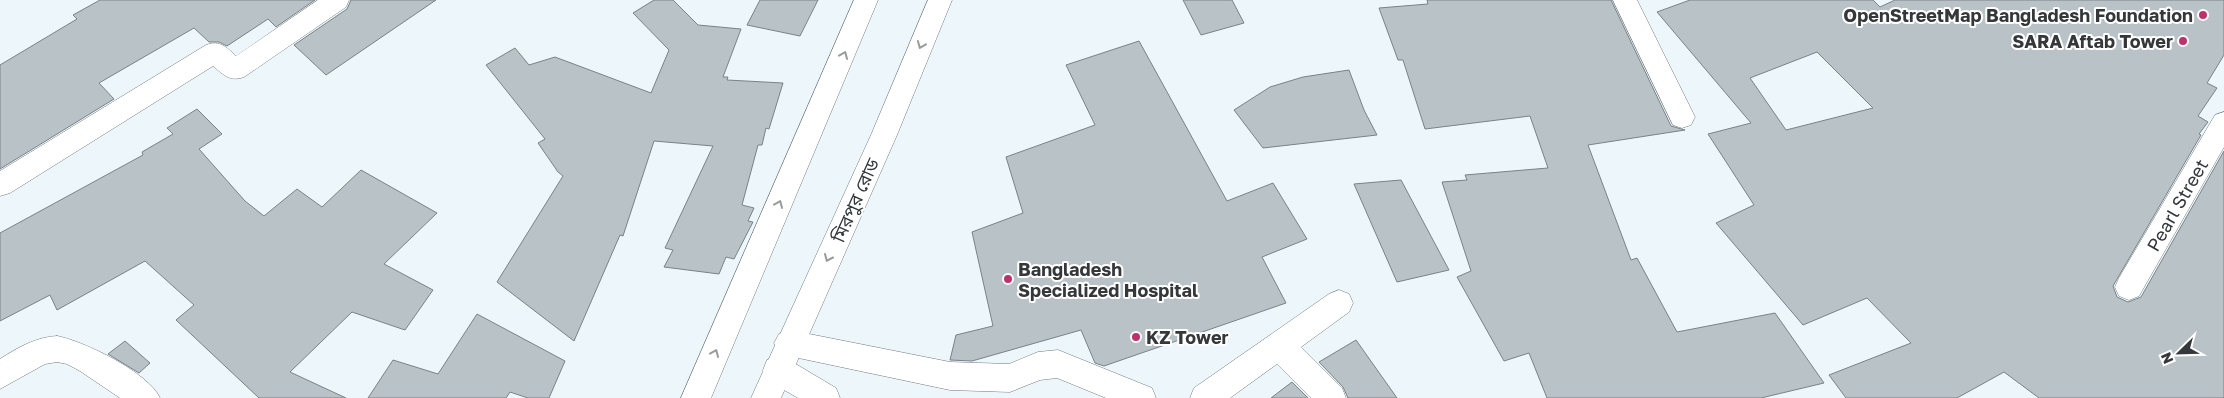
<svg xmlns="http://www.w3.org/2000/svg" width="2224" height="398" viewBox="0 0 2224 398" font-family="'Golos Text','Noto Sans Bengali',sans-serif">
  <rect width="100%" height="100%" fill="#edf6fb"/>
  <path fill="#b9c2c6" stroke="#7a8286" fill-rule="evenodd" d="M100,0H315L276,27L268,19L227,46L219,42H209L194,28L99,83L114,99L0,169V65L77,19L73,15Z
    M351,0H436L326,75L294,45L347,9Z
    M654,0H673L698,25L741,29L723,77H728L727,80L783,83L769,129L766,128L762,145H758L742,205L754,208L748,221L753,222L734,259L726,257L719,274L664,267L673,250L665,248L713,146L654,141L623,236L620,235L574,341L497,282L563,176L558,172L538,143L545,139L486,65L515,48L529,65L555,57L651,93L669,50L633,13Z
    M760,0H818L800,36L747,25Z
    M1183,0H1232L1244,23L1201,35Z
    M1427,0H1611L1671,126L1685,130L1588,145L1631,260L1637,258L1677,332L1775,313L1824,383L1761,398H1547L1529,353L1504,361L1457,277L1471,271L1442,182L1467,180L1465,175L1548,168L1530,116L1425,129L1403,60H1398L1379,8L1428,4Z
    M1690,0H1873L1880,7L1895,0H2224V55L2207,83L2217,88L2198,116L2208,122L2199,134L2201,135L2113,286L2117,297L2128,302L2141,297L2224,151V398H2039L2004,372L1957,398H1846L1829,375L1911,343L1867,298L1803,325L1716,223L1754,205L1708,134L1751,123L1657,12ZM1817,52L1873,108L1786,130L1750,78Z
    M1139,41L1227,201L1273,183L1307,239L1262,257L1286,303L1104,366L1095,363L1081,330L972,361L950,360L956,335L993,326L972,232L1023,213L1006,157L1095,125L1066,65Z
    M1349,70L1364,110L1377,135L1263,148L1234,110L1270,87L1303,77Z
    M197,109L222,134L199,149L245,201L264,216L297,189L322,207L361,170L437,213L384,264L433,290L405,330L352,312L290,372L346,398H259L176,320L194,305L145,261L57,310L50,295L0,321V233L143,155L142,152L173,134L167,128Z
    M1401,180L1449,270L1397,282L1354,184Z
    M477,314L565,361L549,398H528L510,392L506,398H368L393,360L438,374Z
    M1356,340L1397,398H1348L1343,387L1319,362Z
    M125,341L150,363L139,373L108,354Z
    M1292,382L1308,398H1271Z"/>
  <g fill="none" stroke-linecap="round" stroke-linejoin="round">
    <g stroke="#737b7f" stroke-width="1">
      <path id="minor" d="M318,0H349L346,7L244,77C230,82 224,75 213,66L10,193L0,196V171L206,45C220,40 226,47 236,56Z
        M1613,0H1637L1695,117L1691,125L1682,128L1673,125Z
        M2224,112V147L2139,296L2129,300L2119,296L2115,287L2119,278L2215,115Z
        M1339,290L1349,294L1353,303L1349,312L1301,347L1342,388L1346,398H1311L1277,364L1230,398H1190L1194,388L1329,294Z
        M789,330L950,362L1009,364L1038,352L1058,350L1152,388L1156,398H1106L1057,378L1040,380L1010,392L950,390L789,356L779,352L774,343L779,334Z
        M57,336C84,341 149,373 160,398H120L80,371L67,364L57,362L45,364L0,389V359C17,348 36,337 57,336Z
        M778,356L789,360L836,388L840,398H798L767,380L763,370L767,360Z"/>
    </g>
    <g stroke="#737b7f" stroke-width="1">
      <path id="highway" d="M854,0H878L711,398H681Z
        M928,0H952L897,135L781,398H751L871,135Z"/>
    </g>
    <use href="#minor" fill="#fff" fill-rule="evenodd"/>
    <use href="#highway" fill="#fff" fill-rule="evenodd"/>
  </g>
  <defs><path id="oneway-chevron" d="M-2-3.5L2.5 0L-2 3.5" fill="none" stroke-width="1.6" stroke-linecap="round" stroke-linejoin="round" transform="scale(1.25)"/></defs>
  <g stroke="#9a9c9c">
    <use href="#oneway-chevron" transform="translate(921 45) rotate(112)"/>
    <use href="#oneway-chevron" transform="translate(844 55) rotate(-67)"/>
    <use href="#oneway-chevron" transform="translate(779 204) rotate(-67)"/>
    <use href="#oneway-chevron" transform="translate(828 258) rotate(114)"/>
    <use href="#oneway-chevron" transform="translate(715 353) rotate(-67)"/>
  </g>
  <g fill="#bc326c" stroke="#fff" stroke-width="2">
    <circle cx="2203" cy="15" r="5"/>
    <circle cx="2183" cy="41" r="5"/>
    <circle cx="1008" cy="279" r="5"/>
    <circle cx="1136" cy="337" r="5"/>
  </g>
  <g text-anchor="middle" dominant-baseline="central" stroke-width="4" stroke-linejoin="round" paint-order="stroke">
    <g font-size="18" font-weight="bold" fill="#35383a" stroke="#fff" text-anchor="end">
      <text x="2193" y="15">OpenStreetMap Bangladesh Foundation</text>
      <text x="2173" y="41">SARA Aftab Tower</text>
      <text x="1018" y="269" text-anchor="start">Bangladesh<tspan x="1018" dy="21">Specialized Hospital</tspan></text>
      <text x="1146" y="337" text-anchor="start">KZ Tower</text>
    </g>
    <g font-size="18" fill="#35383a" stroke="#fff">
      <text transform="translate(855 200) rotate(-66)">মিরপুর রোড</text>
      <text transform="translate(2177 205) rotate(-60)">Pearl Street</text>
    </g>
  </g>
  <g transform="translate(2179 353) rotate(247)" stroke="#ffffff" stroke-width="4" paint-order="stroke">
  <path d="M0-4L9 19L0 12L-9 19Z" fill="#35383a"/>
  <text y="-8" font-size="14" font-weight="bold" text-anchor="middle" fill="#35383a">N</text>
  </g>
</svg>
